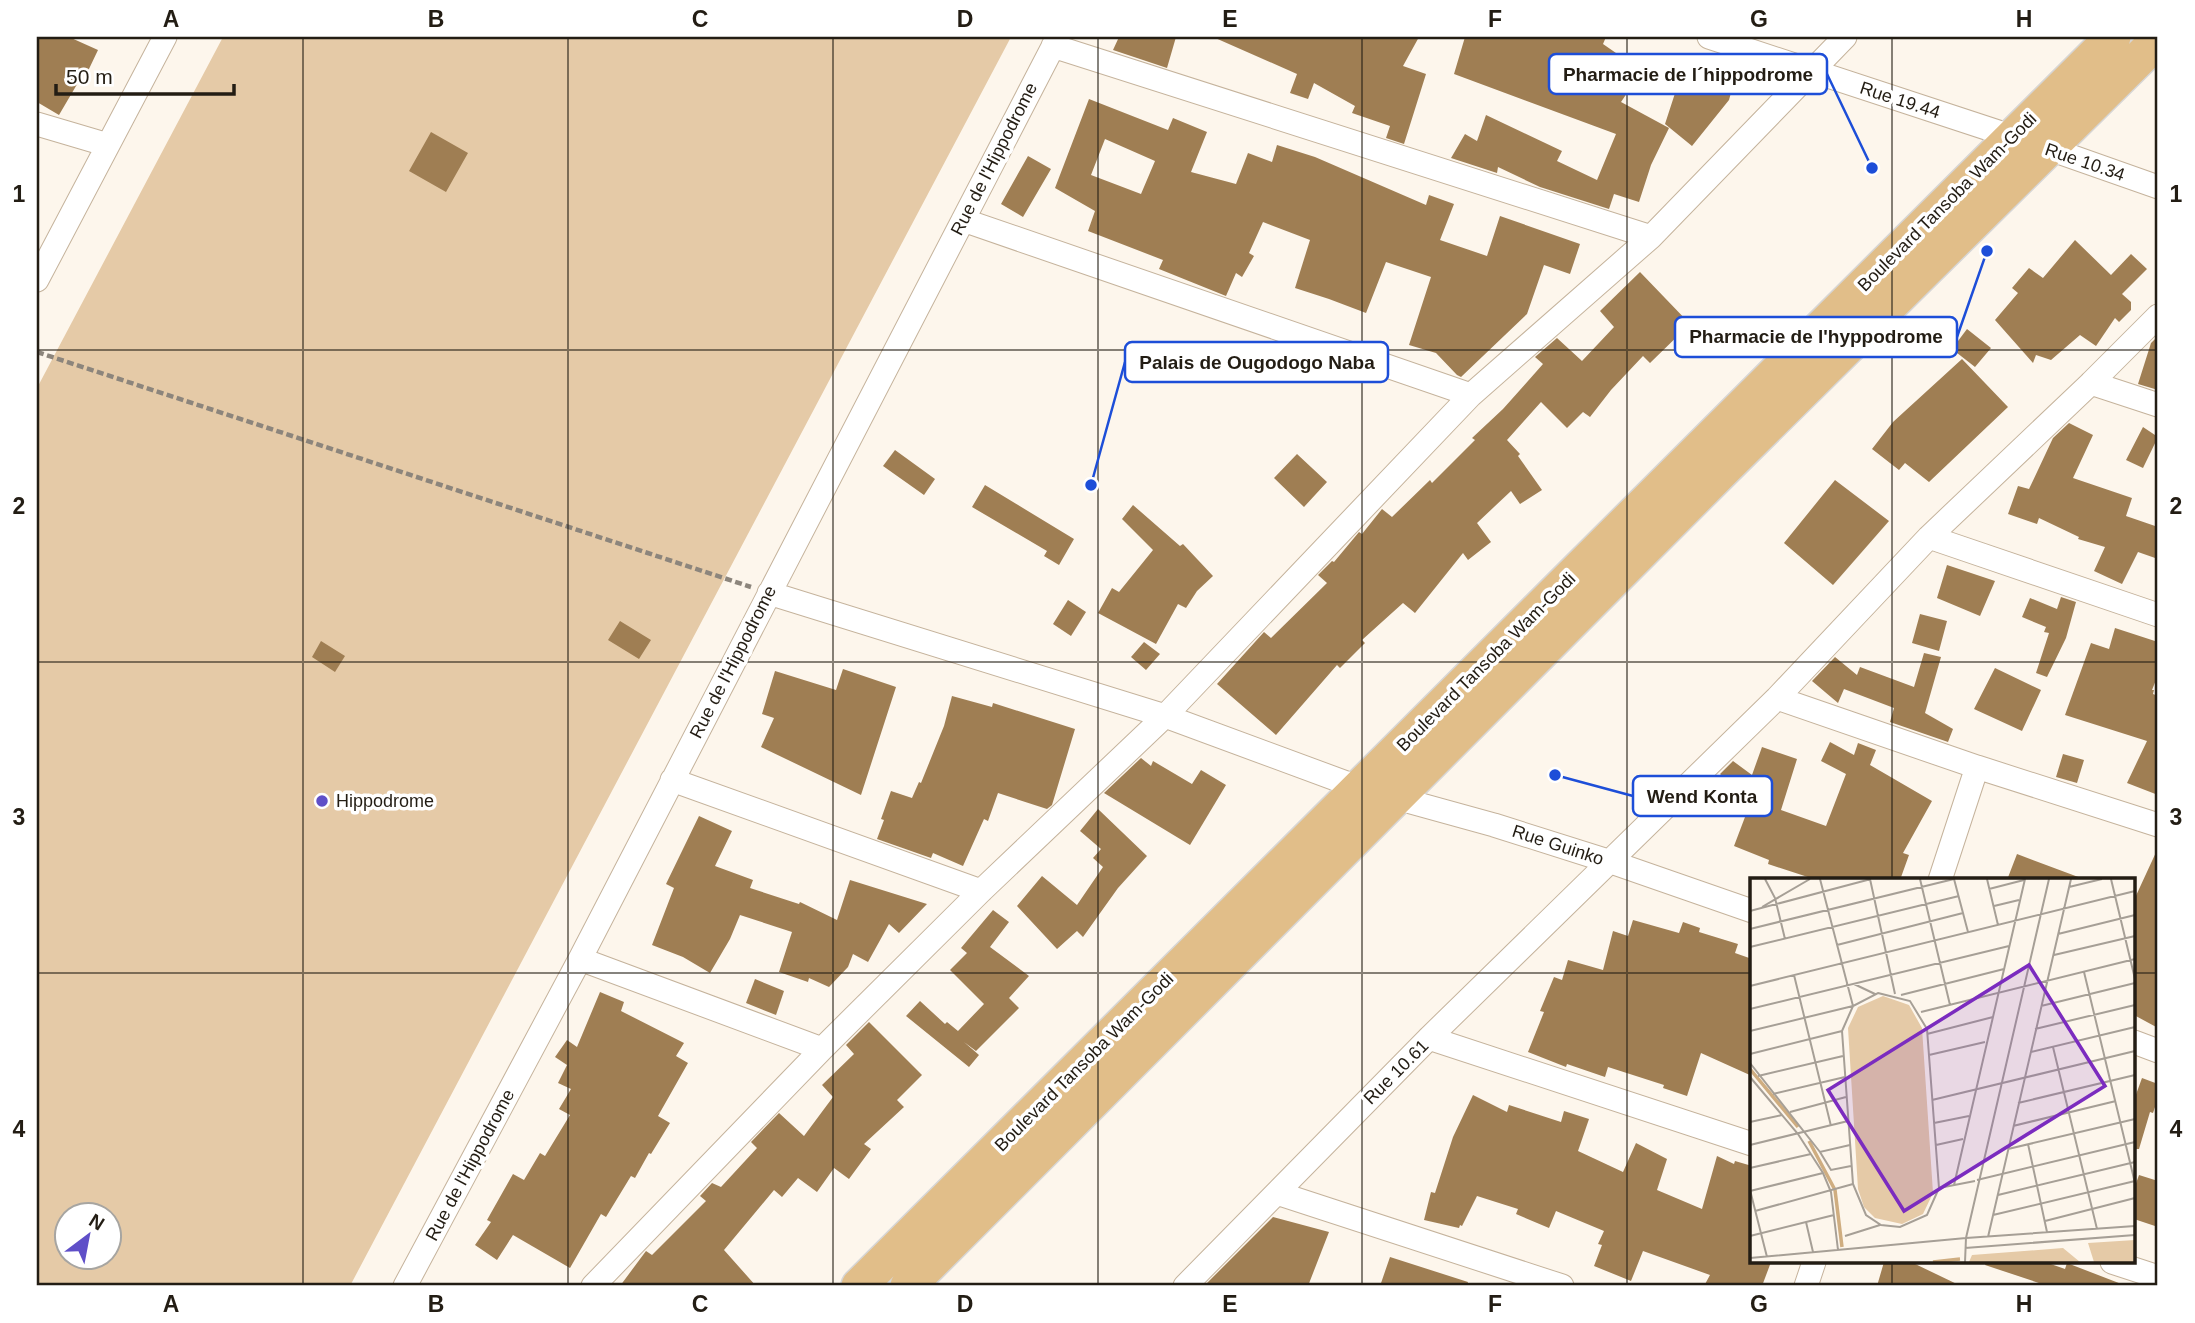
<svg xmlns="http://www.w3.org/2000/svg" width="2195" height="1323" viewBox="0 0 2195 1323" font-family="Helvetica,sans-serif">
  <rect width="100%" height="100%" fill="#fdf6ec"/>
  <path fill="#e5caa7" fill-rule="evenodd" d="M223,37H1011L350,1286H37V388ZM66,1214H108V1256H66Z"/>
  <path fill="#9f7e53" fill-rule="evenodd" d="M37,37H69L98,50L88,71L86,69L59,115L37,102Z
    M1119,37H1176L1167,68L1113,50Z
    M1213,37H1419L1403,66L1426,74L1404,144L1386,138L1390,126L1352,113L1355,106L1314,83L1308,99L1290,93L1297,74Z
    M1465,37H1606L1603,44L1642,71L1621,102L1669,128L1651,165L1639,202L1614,194L1609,209L1540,187L1498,167L1497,173L1451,158L1465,134L1477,141L1486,115L1562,151L1557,161L1597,180L1616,134L1454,74Z
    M1669,57L1693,65L1704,74L1720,79L1732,89L1729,100L1692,146L1665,124L1678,84L1662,78Z
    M1089,99L1168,130L1173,118L1207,132L1191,172L1236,184L1248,153L1272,162L1277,145L1315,157L1426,205L1429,195L1454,204L1440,240L1487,256L1500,216L1580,244L1570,274L1544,265L1527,314L1461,377L1457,375L1436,353L1409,345L1431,277L1386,262L1366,313L1329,299L1295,288L1310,240L1263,222L1249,253L1254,256L1242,277L1236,273L1226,296L1159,269L1163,260L1088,231L1095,211L1055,188ZM1105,139L1155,161L1141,194L1091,175Z
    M431,132L468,153L446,192L409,171Z
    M1028,156L1051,169L1023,217L1001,204Z
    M2075,240L2111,275L2131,254L2147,269L2122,294L2131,302V310L2119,322L2115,318L2096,346L2080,335L2051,360L2036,355L2033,363L1995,320L2018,293L2012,288L2029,268L2043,278Z
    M1640,272L1690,324L1650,363L1643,356L1611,390L1590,417L1583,412L1567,428L1541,402L1507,440L1520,454L1518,456L1542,490L1520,504L1511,491L1477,523L1491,542L1468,560L1463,553L1415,613L1403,603L1362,640L1365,643L1340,668L1337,665L1276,735L1217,684L1264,632L1271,638L1327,583L1318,575L1332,561L1334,562L1359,532L1362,534L1382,509L1392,517L1430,480L1432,483L1475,440L1472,438L1503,409L1543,364L1535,357L1557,338L1582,361L1614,327L1600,311Z
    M1967,329L1991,348L1975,367L1952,349Z
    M2158,336V390L2138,384L2151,343Z
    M1962,359L2008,407L1929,482L1905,463L1899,470L1872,449L1893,422Z
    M2069,423L2093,435L2073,478L2132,498L2126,516L2158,527V559L2138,552L2122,584L2094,571L2105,547L2078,539L2079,537L2039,518L2037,524L2008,514L2018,486L2029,489L2053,438Z
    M2143,427L2158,437L2143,468L2126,460Z
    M895,450L935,479L924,495L883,466Z
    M1297,454L1327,482L1304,507L1274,478Z
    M1835,480L1889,521L1833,585L1784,543Z
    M985,485L1074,539L1059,565L1044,556L1047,551L972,507Z
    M1133,505L1180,546L1183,544L1213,576L1197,591L1186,608L1178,604L1156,644L1098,613L1112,588L1119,592L1153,550L1122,519Z
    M1947,565L1995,581L1980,616L1937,598Z
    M2061,597L2076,602L2066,638L2047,677L2036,673L2049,633L2044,632L2046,627L2022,617L2030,598L2057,609Z
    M1068,600L1086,612L1071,636L1053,624Z
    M1920,614L1947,621L1939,651L1912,643Z
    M620,621L651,640L639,659L608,640Z
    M2115,628L2158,642V675L2152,690H2154L2153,694L2158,696V795L2127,783L2147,741L2065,715L2091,643L2109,649Z
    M321,641L345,656L335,672L312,657Z
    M1144,642L1160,654L1146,670L1131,657Z
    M1924,653L1941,657L1925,713L1953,729L1948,742L1890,722L1894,708L1844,689L1838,703L1812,681L1835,657L1857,675L1860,667L1914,687Z
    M1995,668L2041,690L2022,731L1974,709Z
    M843,669L896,687L861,795L761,747L774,718L762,714L775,671L836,690Z
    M952,696L992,707L993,703L1075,729L1052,805L1047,809L998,793L988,821L984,819L963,866L933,853L931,858L877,839L884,820L881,819L891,791L912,798L919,782L921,783L944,726Z
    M1830,742L1854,755L1858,743L1876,750L1870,765L1932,801L1903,853L1909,855L1900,880H1817L1768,864L1769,860L1734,846L1745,817L1739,815L1743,803L1718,782L1723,777L1720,774L1733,761L1752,775L1762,747L1797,759L1781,810L1826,826L1846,774L1821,761Z
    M2063,754L2084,760L2077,783L2056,777Z
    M1141,758L1151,766L1153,761L1192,784L1201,770L1226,785L1190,845L1104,793Z
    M1098,809L1147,856L1118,888L1083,937L1077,931L1057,949L1017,906L1042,876L1077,905L1103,867L1093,858L1101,849L1080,831Z
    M699,816L732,831L715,866L753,880L750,888L799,904L800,902L837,920L850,880L927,904L899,933L889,924L868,962L853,954L848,967L829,987L809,978L808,982L779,972L792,932L740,915L730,939L710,973L683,957L652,945L674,888L666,884Z
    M2158,848V1028L2134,1015V900Z
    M2017,854L2081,878V880H2007Z
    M993,910L1009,922L990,947L1029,976L1009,998L1019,1008L976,1051L964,1042L979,1055L969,1067L906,1016L920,1001L945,1024L947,1022L958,1031L984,1004L950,970L967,953L961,948Z
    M1633,920L1679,933L1683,922L1700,928L1699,932L1738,944L1735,953L1752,959V1076L1701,1053L1687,1096L1663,1088L1664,1085L1608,1067L1605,1077L1567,1064L1566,1067L1528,1052L1544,1012L1540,1011L1554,977L1562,980L1568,960L1603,970L1613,931L1628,936Z
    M755,979L784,991L776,1015L746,1003Z
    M600,992L624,1002L621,1011L684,1043L676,1056L688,1063L658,1116L670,1123L651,1154L649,1153L635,1178L631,1176L606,1217L601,1214L570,1268L513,1235L497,1260L475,1245L491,1222L487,1220L513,1174L524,1180L540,1153L545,1156L570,1115L559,1109L571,1089L558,1083L567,1065L555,1057L567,1040L577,1047Z
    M869,1022L922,1075L897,1100L904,1107L864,1144L871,1149L849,1179L834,1168L817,1192L798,1178L782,1197L774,1190L724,1250L756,1286H620L646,1251L652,1255L706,1201L700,1196L712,1183L721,1187L757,1148L751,1142L779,1113L804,1136L833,1097L822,1085L854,1054L846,1045Z
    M2142,1078L2158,1084V1098L2153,1113L2150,1112L2139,1149H2134V1100Z
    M1473,1095L1507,1112L1509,1105L1561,1122L1564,1111L1589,1119L1578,1151L1623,1172L1636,1143L1667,1159L1657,1190L1702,1209L1717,1156L1734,1164L1735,1161L1752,1166V1262H1771L1762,1286H1704L1710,1275L1643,1251L1631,1281L1594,1266L1602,1245L1598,1244L1604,1231L1556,1211L1549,1228L1516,1214L1518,1209L1477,1196L1462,1226L1460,1225L1459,1228L1424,1220L1431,1192L1435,1193L1453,1137Z
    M2139,1175L2158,1181V1227L2134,1219V1189Z
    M1273,1217L1329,1232L1308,1286H1204Z
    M1390,1257L1468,1282L1467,1286H1380Z
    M1884,1262H1911L1961,1286H1877Z
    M1986,1262H2045L2065,1269L2067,1263L2124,1285L2048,1286L1985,1265Z"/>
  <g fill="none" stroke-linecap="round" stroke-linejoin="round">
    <g stroke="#c5b39c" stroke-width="25">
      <path id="street" d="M1709,37L2050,149L2158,187
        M1053,46L1651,237
        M37,124L108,145
        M963,220L1471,395
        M37,280L165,37
        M2091,383L2158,405
        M1929,537L2158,615
        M769,593L1165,716L1360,788L1494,825L1611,862L1752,911
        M1777,698L1977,767L2158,825
        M672,780L981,891
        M1940,880L1977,767
        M580,959L822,1049
        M1429,1038L1752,1144
        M2134,1042L2158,1051
        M1277,1193L1562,1286
        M2112,1262L2158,1277
        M405,1286L580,959L1058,37
        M593,1286L822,1049L981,891L1165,716L1471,395L1651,237L1845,37
        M1185,1286L1429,1038L1777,698L1929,537L2091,383L2158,316
        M1806,1286L1814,1262"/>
    </g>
    <g stroke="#d7d6d5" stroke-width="38">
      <path id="primary" d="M859,1286L2113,37
        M908,1286L1722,471L2158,40"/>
    </g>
    <path stroke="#8c857c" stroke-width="4.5" stroke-dasharray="7 3.5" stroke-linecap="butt" d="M37,352L751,587"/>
    <use href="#street" stroke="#fff" stroke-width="23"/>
    <use href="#primary" stroke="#e1be89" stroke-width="35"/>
  </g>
  <path fill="none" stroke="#231d14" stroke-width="2" stroke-opacity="0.55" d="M303,37V1286M568,37V1286M833,37V1286M1098,37V1286M1362,37V1286M1627,37V1286M1892,37V880M37,350H2158M37,662H2158M37,973H1752M2134,973H2158M1892,1262V1286"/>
  <circle fill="#5f4fc8" stroke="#fff" stroke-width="2.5" cx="322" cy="801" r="7"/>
  <g text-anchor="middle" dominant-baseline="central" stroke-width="7" stroke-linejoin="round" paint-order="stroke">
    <g font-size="18" fill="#231d14" stroke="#fff">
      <text transform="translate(1900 100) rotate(18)">Rue 19.44</text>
      <text transform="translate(994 159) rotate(-63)">Rue de l'Hippodrome</text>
      <text transform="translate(2085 162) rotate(19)">Rue 10.34</text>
      <text transform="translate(1947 202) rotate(-45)">Boulevard Tansoba Wam-Godi</text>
      <text transform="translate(733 662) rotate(-63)">Rue de l'Hippodrome</text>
      <text transform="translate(1486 662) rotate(-45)">Boulevard Tansoba Wam-Godi</text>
      <text transform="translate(1558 845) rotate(18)">Rue Guinko</text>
      <text transform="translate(1084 1062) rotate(-45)">Boulevard Tansoba Wam-Godi</text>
      <text transform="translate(1396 1072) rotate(-45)">Rue 10.61</text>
      <text transform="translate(470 1165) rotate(-62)">Rue de l'Hippodrome</text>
    </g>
    <g font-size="18" fill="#231d14" stroke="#fff" text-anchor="start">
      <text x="336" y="801">Hippodrome</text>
    </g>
  </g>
  <g transform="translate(1750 878)">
    <rect width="385" height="385" fill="#fdf6ec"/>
    <path d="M133,118L159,127L172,150L183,315L173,336L152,346L125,340L114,329L108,311L98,150L108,129ZM385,362V384H344L338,365ZM313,370L330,384H219L222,377Z" fill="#e5caa7"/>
    <path fill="none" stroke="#cfad80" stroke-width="3.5" d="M0,191L48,249M59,263L85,312L92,369M183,384L210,381"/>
    <path fill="none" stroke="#a69f96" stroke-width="2" d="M15,1L25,20L35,61M120,1L145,116M170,1L200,127M204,1L218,54M237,1L248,47M361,1L385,101M319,9L352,1M239,11L274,2M244,28L269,22M12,29L60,1M0,33L121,1M0,51L204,1M308,56L385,37M87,67L213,35M0,69L209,18M304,77L385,58M334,94L385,305M44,97L81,248M104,106L125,116M0,108L385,13M128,115L160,123L177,151L189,310L177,337L150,349L131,347L116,337L103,306L92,153L103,128ZM151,117L254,91M291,128L385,105M0,131L259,68M171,134L385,81M285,151L385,127M0,153L103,128L70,1M177,156L243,139M303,169L347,351M281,174L385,149M0,176L92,153M179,177L235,164M0,185L70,274L100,267M8,198L93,178M0,199L48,256L73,295L81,314L88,372M23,216L95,199M182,222L385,173M268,225L385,197M40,234L96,219M0,244L32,237M184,245L219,238M263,248L366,223M278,266L297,354M0,267L98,243M186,267L213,261M258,271L385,241M70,274L81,292L101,288M0,290L61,276M227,302L385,264M204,307L275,1M189,310L225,303M0,312L17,379M0,313L73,295M248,317L385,284M5,333L103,306M243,337L385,303M295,343L385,320M56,344L63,374M0,358L84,337M95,358L130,347M238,359L321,1M216,360L385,348M215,370L385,357M0,380L216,360M215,384L216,360L299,1"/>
    <path fill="#7b2cbf" fill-opacity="0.15" stroke="#7b2cbf" stroke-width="3.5" d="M279,87L355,208L154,333L78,212Z"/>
    <rect width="385" height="385" fill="none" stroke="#231d14" stroke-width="3.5"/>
  </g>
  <path fill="none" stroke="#1d4ed8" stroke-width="2.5" d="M1872 168L1827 74M1987 251L1957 337M1091 485L1125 362M1555 775L1633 796"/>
  <g fill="#1d4ed8" stroke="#fff" stroke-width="2.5">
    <circle cx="1872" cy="168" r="7"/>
    <circle cx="1987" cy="251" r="7"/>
    <circle cx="1091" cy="485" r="7"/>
    <circle cx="1555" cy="775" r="7"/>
  </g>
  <g fill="#fff" stroke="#1d4ed8" stroke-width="2.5">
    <rect x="1549" y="54" width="278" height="40" rx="7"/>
    <rect x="1675" y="317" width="282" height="40" rx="7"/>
    <rect x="1125" y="342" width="263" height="40" rx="7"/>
    <rect x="1633" y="776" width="139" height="40" rx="7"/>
  </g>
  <g font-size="19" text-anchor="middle" font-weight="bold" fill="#231d14">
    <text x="1688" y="81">Pharmacie de l´hippodrome</text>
    <text x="1816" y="343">Pharmacie de l'hyppodrome</text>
    <text x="1257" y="369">Palais de Ougodogo Naba</text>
    <text x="1702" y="803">Wend Konta</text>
  </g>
  <rect width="2195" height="1323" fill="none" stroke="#ffffff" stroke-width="77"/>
  <g transform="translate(88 1236) rotate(32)"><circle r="33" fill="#ffffff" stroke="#a7a5a1" stroke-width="2"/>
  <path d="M0-5L12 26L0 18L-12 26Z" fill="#5f4fc8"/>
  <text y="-10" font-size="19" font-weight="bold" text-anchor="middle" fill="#231d14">N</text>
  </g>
  <path d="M56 84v10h178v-10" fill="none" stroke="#231d14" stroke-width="3.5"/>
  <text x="66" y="84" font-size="21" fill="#231d14" stroke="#ffffff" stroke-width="5" paint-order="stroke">50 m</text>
  <rect x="38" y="38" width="2118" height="1246" fill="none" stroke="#231d14" stroke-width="2.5"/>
  <g font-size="23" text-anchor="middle" font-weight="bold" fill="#231d14">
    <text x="171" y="27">A</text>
    <text x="436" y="27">B</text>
    <text x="700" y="27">C</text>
    <text x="965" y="27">D</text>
    <text x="1230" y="27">E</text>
    <text x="1495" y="27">F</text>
    <text x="1759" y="27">G</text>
    <text x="2024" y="27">H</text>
    <text x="19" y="202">1</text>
    <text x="2176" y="202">1</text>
    <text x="19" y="514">2</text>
    <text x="2176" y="514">2</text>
    <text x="19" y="825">3</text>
    <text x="2176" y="825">3</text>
    <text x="19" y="1137">4</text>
    <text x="2176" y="1137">4</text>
    <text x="171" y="1312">A</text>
    <text x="436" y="1312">B</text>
    <text x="700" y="1312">C</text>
    <text x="965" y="1312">D</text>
    <text x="1230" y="1312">E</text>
    <text x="1495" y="1312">F</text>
    <text x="1759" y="1312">G</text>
    <text x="2024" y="1312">H</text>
  </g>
</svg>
